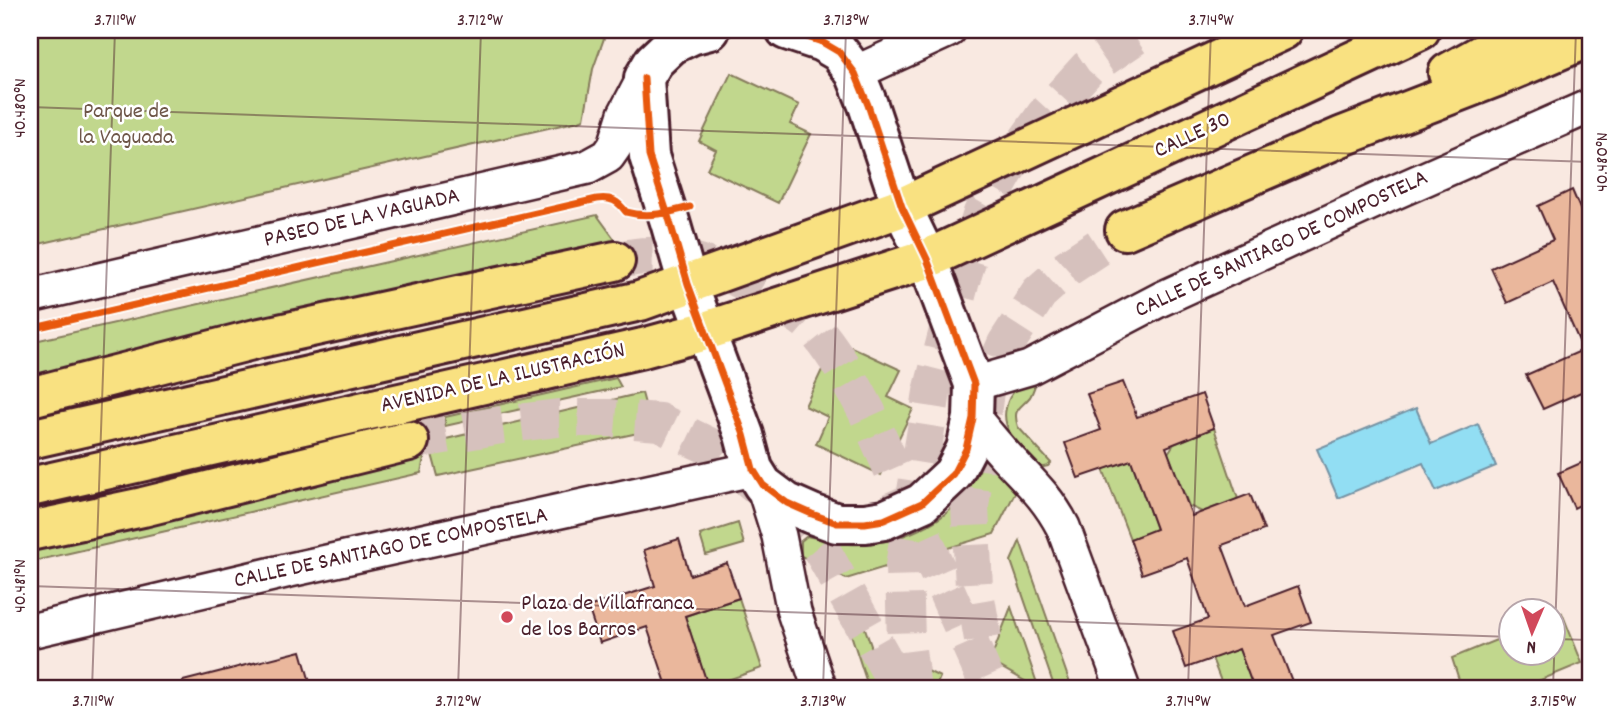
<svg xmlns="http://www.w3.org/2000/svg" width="1620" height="719" viewBox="0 0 1620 719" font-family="Dekko,sans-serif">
  <rect width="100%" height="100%" fill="#f9e9e1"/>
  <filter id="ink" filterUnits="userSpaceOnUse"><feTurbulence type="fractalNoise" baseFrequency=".0143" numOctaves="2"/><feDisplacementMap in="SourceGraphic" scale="14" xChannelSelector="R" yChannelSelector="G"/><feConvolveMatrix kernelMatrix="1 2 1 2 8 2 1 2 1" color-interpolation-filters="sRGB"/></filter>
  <g filter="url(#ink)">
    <path fill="#c1d78d" stroke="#867b5c" stroke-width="2" d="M30,30H607L593,69L584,119L579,121L30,246Z
      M731,73L799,105L790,124L811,134L778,203L707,169L716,150L699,141Z
      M597,215L618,244L30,394V342Z
      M836,340L901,370L888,397L913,409L881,475L816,444L828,417L805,406Z
      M616,378L621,387L445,426V417Z
      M1037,380C1035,385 1033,392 1030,397C1020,409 1012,408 1018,427L1051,463L1048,466L1039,468C1025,451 1000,432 1006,408C1008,400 1010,394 1017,389C1023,386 1031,383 1037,380Z
      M642,393L652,430L438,476L429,443Z
      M1214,428L1238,499L1202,512L1189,506L1168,453L1174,444Z
      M426,447L421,473L30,562V548L413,461Z
      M1131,460L1156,529L1130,539L1103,469Z
      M993,465L1016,491L994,534L846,579L801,556V541L807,536C821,539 835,543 849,544C888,547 941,526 964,495C971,486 976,476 981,467Z
      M738,523L744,544L706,555L700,535Z
      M1020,541L1072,689H1055L1011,561Z
      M739,598L762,668L708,687L685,616Z
      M1011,607L1039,689L990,661Z
      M859,611L886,689H869L844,613Z
      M1562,613L1582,663L1519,689H1462L1452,658L1511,634L1512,652H1554V617Z
      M1239,649L1254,689H1224L1212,658Z
      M889,652L940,677L935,689H901Z"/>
    <path fill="#92def3" stroke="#7592a3" stroke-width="2" d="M1416,408L1431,444L1478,424L1496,466L1436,491L1423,463L1338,498L1317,449Z"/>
    <path fill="#eab79c" stroke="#4a1f2b" stroke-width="2" d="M1572,190L1583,216L1590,219V388L1543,409L1526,375L1583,350L1553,282L1507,303L1491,268L1553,240L1538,206Z
      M1123,382L1137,417L1202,394L1214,428L1166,447L1192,516L1250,494L1264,530L1222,545L1245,606L1298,586L1311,622L1274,635L1295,689H1254L1239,649L1186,668L1173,631L1208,619L1187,558L1142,574L1130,539L1156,529L1131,460L1078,478L1065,443L1101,430L1087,394Z
      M1590,459V500L1574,508L1558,473Z
      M679,539L690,575L727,563L739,598L685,616L709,689H668L647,627L600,643L588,607L655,586L644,550Z
      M301,651L312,689H184L183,681Z"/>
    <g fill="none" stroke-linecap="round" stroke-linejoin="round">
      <path stroke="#d6c1bd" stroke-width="38" stroke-dasharray="38 19" stroke-linecap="butt" d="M615,261C625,259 636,256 647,256C694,254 738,276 777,301C788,309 803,316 812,326C835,352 851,382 867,412L990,689
        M409,441L501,425L558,418H609L659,422L711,447L791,514L821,549L900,689
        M983,639L974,587L970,507L985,391L1006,344L1039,293L1067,268L1125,230
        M912,689L906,642L904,566L932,392L960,284L982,213L1008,167L1045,115L1087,69L1144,30"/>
      <g stroke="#4a1f2b" stroke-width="38">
        <path id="street" d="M855,73L949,30
          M30,296L588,167L608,156L615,146L625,114L644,78
          M974,384L1029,368L1161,299L1386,196L1590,106
          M973,418C984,430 994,443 1005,455C1028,480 1047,496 1063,527L1123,689
          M763,485L779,536L794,612L820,689
          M30,631L290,570L753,469"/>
      </g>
      <g stroke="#4a1f2b" stroke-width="44">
        <path id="secondary" d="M710,30L691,35L672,44L654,61L644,78L649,156L670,222L688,284L744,435L753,469L763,485L787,503L812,514L837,523H865L884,520L922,503L953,474L966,449L973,418L974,384L927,259L902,207L868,105L855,73L839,52L822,42L786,30"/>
      </g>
      <g stroke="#4a1f2b" stroke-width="44">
        <path id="highway" d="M1448,73L1526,30
          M1125,230L1343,136L1496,77L1590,37
          M30,397L256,339L615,261
          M30,439L640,301L902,207L1283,30
          M30,487L643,348L705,331L927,259L1420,30
          M30,531L143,507L409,441"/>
      </g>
      <use href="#street" stroke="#fff" stroke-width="33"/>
      <use href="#secondary" stroke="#fff" stroke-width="38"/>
      <use href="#highway" stroke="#f9e181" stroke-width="38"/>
      <g stroke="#fff" stroke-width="11">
        <path id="cycleway" d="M644,78L649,156L670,222L688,284L744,435L753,469L763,485L787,503L812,514L837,523H865L884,520L922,503L953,474L966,449L973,418L974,384L927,259L902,207L868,105L855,73L839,52L822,42L786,30
          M30,329L597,199C611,197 618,201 626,212C648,218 668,213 690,207"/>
      </g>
      <use href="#cycleway" stroke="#e8590c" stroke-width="7"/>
    </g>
  </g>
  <path fill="none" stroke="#4a1f2b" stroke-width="2" stroke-opacity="0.45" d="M30,107L1590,162M30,586L1512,637M1554,639L1590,640M92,689L115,30M458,689L481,30M823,689L846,30M1188,689L1211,30M1553,689L1576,30"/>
  <circle fill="#d1495b" stroke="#fff" stroke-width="2.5" cx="507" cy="617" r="7"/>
  <g text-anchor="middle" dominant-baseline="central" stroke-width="5" stroke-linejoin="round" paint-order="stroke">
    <g font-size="23" fill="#6e5648" stroke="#fff">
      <text x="126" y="112">Parque de<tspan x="126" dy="26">la Vaguada</tspan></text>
    </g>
    <g font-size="23" fill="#4a1f2b" stroke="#fff">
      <text transform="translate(1193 136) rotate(-25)">CALLE 30</text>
      <text transform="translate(362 219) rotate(-13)">PASEO DE LA VAGUADA</text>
      <text transform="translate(1282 245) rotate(-25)">CALLE DE SANTIAGO DE COMPOSTELA</text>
      <text transform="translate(503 379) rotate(-13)">AVENIDA DE LA ILUSTRACIÓN</text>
      <text transform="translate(391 549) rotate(-12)">CALLE DE SANTIAGO DE COMPOSTELA</text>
    </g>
    <g font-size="23" fill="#4a1f2b" stroke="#fff" text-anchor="start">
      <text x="521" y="604">Plaza de Villafranca<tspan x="521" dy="26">de los Barros</tspan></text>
    </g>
  </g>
  <rect width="1620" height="719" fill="none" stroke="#fff" stroke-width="77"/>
  <g transform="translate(1532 632) rotate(182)"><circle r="33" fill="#ffffff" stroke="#b7a5aa" stroke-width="2"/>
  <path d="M0-5L12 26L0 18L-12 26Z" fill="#d1495b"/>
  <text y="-10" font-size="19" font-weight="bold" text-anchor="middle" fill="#4a1f2b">N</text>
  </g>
  <rect x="38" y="38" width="1544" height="642" fill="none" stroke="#4a1f2b" stroke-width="2.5"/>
  <g font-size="18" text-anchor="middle" fill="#4a1f2b">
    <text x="115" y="25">3.711°W</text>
    <text x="480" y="25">3.712°W</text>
    <text x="846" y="25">3.713°W</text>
    <text x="1211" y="25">3.714°W</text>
    <text transform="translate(19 108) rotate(-90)" y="6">40.480°N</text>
    <text transform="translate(1601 162) rotate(-90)" y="6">40.480°N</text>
    <text transform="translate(19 586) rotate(-90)" y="6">40.481°N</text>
    <text x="93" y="706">3.711°W</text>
    <text x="458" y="706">3.712°W</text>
    <text x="823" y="706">3.713°W</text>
    <text x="1188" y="706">3.714°W</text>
    <text x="1553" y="706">3.715°W</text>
  </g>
</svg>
